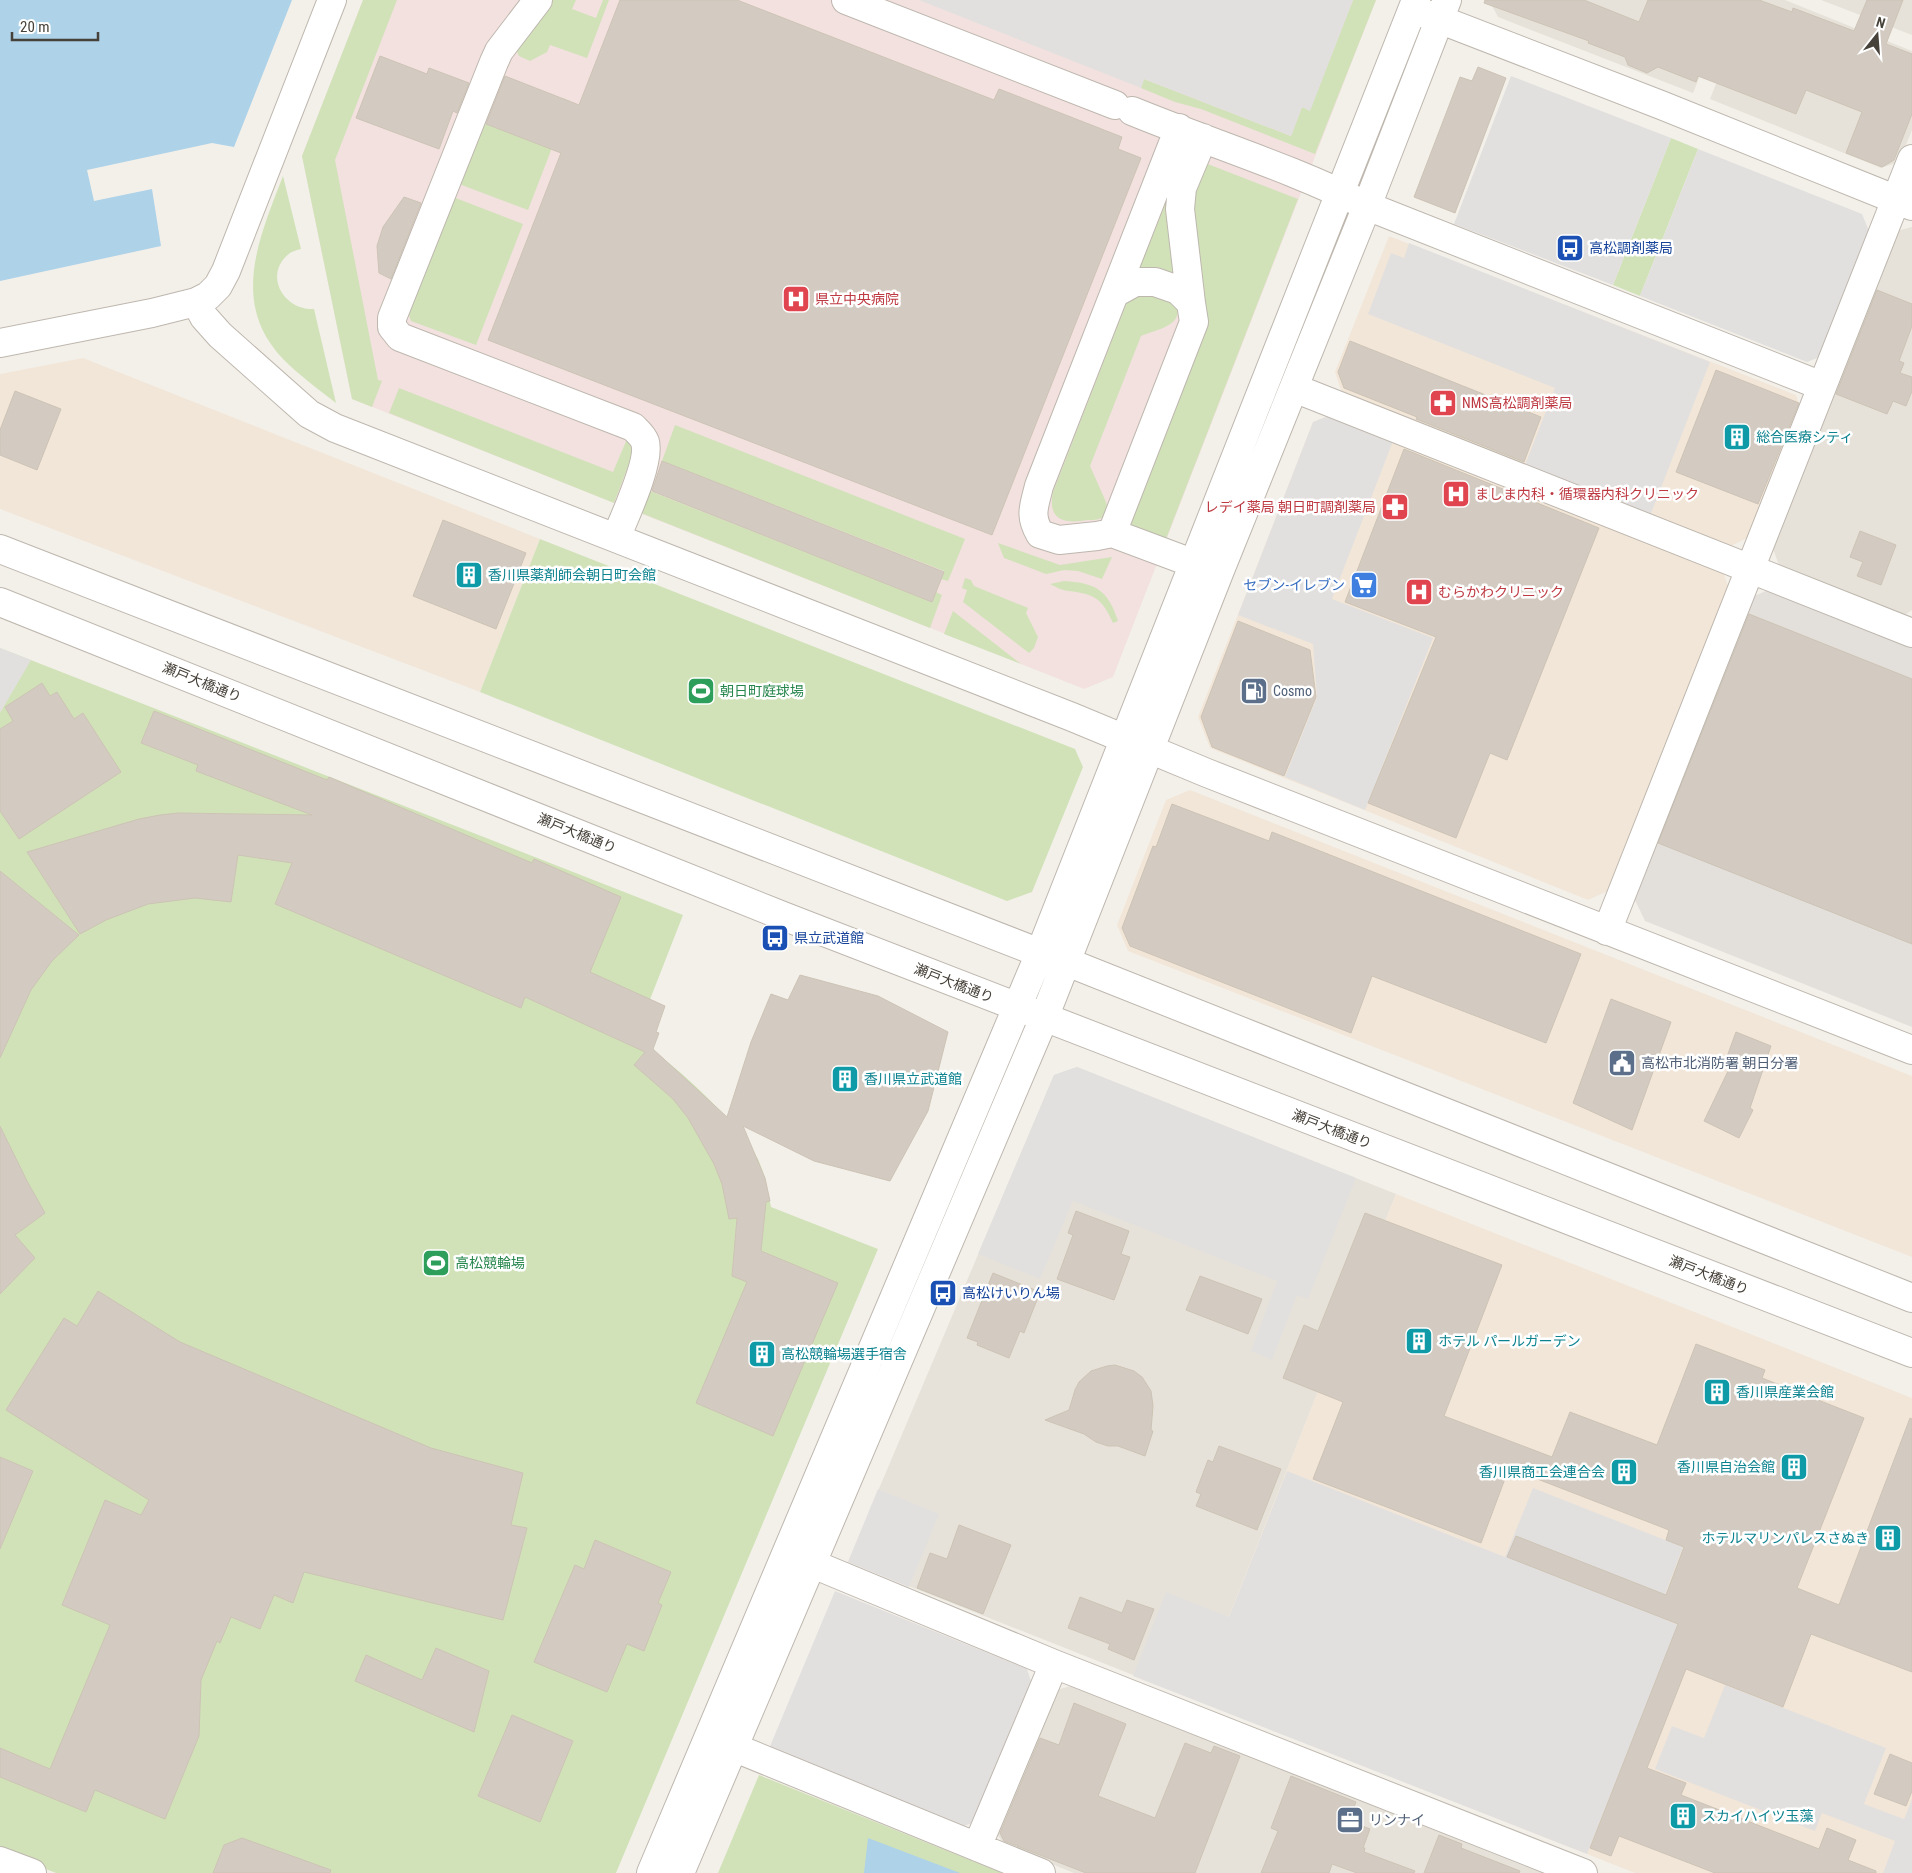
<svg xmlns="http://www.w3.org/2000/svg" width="1912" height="1873" viewBox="0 0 1912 1873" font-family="'Roboto Condensed','Noto Sans JP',sans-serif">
  <rect width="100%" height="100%" fill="#f3f0ea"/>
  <path fill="#e6e2d9" d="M1489,0H1731L1693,93L1498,17Z
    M1749,0H1785L1912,51V130L1899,162L1881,168L1710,99Z
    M1821,0H1912V35Z
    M1912,227V610L1902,617L1780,568L1772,546L1881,235Z
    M1077,1067L1396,1194L1196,1700L848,1562L1054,1075Z
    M1071,1686L1542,1873H1074L1004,1845L996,1832L1053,1691Z"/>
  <path fill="#f2e6d8" d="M1389,236L1796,395L1801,410L1751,536L1729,547L1342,393L1335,372Z
    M83,358L540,539L480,692L0,509V374Z
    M1336,413L1721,566L1729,589L1610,890L1588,900L1210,748L1198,717L1313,422Z
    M1190,790L1912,1076V1257L1128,951L1117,925L1166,800Z
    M1396,1194L1912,1398V1873H1635L1196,1700Z"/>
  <path fill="#e3dfdb" d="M1775,587L1912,641V1027L1645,921L1633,896L1752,597Z"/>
  <path fill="#f2e1df" d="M363,0H1376L1113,677L1084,689L352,399L302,156Z"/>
  <path fill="#d1e2b8" d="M363,0H397L335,160L378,380L382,381L372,407L352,399L302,156Z
    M553,0H576L572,9L596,18L603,0H609L587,58L550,45L547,52L530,61L519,56L516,49Z
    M1353,0H1376L1315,154L1201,109L1175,102L1141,88L1144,79L1291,136L1302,107L1310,110Z
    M563,98L570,101L528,210L459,184L483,123L544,146Z
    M1671,138L1698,149L1640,296L1613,285Z
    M1200,161L1298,199L1166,539L1127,524L1202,330L1187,208Z
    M283,176L301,249C297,250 293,251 290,253C263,273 282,310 314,309L336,403C318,389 299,375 283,359C229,303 260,236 283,176Z
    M453,197L523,224L476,345L411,321L408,312Z
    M1167,200L1180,284L1137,274Z
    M1149,292L1172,301L1177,306C1183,326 1155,330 1141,336L1090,466L1106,502C1107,506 1108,511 1106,514C1102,520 1094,520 1088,520C1065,524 1047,521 1053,492L1126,304L1132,296Z
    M399,388L613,472L627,439L633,448L632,456L614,503L389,413Z
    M675,425L965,539L948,581L941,579L944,571L662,461Z
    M650,491L932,602L936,592L942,595L930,628L641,513Z
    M540,539L1075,749L1083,767L1032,892L1007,901L480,692Z
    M998,543L1060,565L1112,557L1102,579L1078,571L1064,570L1046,574L1004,558Z
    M965,578L971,580L974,586L1028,608L1026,613L1038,637L1034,648L1029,653L963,602L967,590L962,588Z
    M1064,581C1096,583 1108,590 1118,621L1113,623C1102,598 1094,594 1069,591C1063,591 1056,587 1050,584Z
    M953,611L1021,664L944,634Z
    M0,648L683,915L633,1043C640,1046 648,1048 654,1052C685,1073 741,1127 758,1159C765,1175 768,1191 771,1207L878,1249L616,1873H56L0,1851Z
    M759,1775L1002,1873H718Z"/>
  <path fill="#e2e0de" d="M919,0H1353L1310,111L1302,107L1291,136L1144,79L1141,88Z
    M1511,76L1671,138L1613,285L1454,224Z
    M1698,149L1862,214L1869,231L1822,356L1807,362L1640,296Z
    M1409,243L1710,362L1650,516L1525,465L1555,388L1368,314L1391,253L1404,258Z
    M1336,413L1395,436L1332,599L1433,638L1365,810L1285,777L1317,697L1313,644L1238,615L1313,422Z
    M0,648L31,660L0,713Z
    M1077,1067L1356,1178L1308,1299L1297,1295L1272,1360L1251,1351L1277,1281L1073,1201L1040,1279L978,1254L1054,1075Z
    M1287,1471L1505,1557L1533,1488L1683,1547L1657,1616L1678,1625L1587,1854L1133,1676L1166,1592L1229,1617Z
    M878,1489L939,1514L909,1587L848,1562Z
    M835,1591L1027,1669L1032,1684L975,1822L959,1828L768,1751Z
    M1725,1685L1886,1748L1864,1804L1904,1819L1912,1799V1873H1883L1895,1841L1822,1813L1815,1831L1655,1769L1672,1726L1704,1738Z"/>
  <path fill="#aed2e8" d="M0,0H292L234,147L212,143L87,170L94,201L152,189L161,246L0,281Z
    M868,1838L960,1873H864Z"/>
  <path fill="#d3cbc1" stroke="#cdc3b5" d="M620,0H737L994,100L999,89L1122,137L1118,149L1141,158L992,535L488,340L561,153L486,124L505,76L579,105Z
    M1485,0H1584L1639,22L1648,0H1759L1792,12L1793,8L1854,31L1867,0H1903L1886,44L1912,54V114L1894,160L1882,167L1846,153L1862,112L1806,90L1796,114L1698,76L1696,82L1658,67L1647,73L1628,65L1625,57L1588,43L1589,41L1484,3Z
    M380,56L427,74L429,68L469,83L457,113L453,111L439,149L356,118Z
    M1478,67L1506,78L1455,213L1414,197L1460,77L1472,81Z
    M404,197L421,203L391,279L379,273L377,246L383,227Z
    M1877,290L1912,304V326L1899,361L1904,363L1900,373L1912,377V391L1906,406L1893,401L1887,414L1836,394Z
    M1350,341L1541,417L1524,462L1416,419L1417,417L1344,388L1338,372Z
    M1716,370L1799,403L1758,504L1676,472Z
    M15,391L61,409L37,470L0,455V430Z
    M1404,449L1599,528L1507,760L1490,753L1456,838L1368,803L1436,637L1345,602Z
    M662,461L944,572L932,602L652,491Z
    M443,520L526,553L496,629L413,596Z
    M1860,531L1896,545L1881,585L1857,576L1863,562L1850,557Z
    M1749,614L1912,679V944L1658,843Z
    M1238,621L1310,650L1316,697L1284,776L1212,747L1201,717Z
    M42,683L50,696L57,692L74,719L83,713L121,772L19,839L0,811V729L13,721L5,707Z
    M154,711L327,780L329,777L532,863L534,859L621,897L590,972L665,1006L656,1032L659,1033L653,1049L727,1117L751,1042L771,994L788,1000L800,975L878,996L948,1032L928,1111L890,1181L814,1161L743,1126L765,1178L770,1201L766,1202L761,1251L838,1283L773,1436L696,1403L747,1282L732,1276L737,1218L729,1219L722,1184L714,1164L688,1118L673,1099L634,1065L645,1052L525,997L521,1008L275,904L292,863L238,855L231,902L195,898L148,904L106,920L80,934L27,852L139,819L160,815L178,813L312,815L196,771L198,765L141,743Z
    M1172,804L1269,841L1272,832L1581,954L1546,1043L1372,976L1351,1033L1130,946L1122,928L1153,846L1156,847Z
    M0,871L79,935L52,961L31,990L0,1058Z
    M1611,999L1671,1022L1632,1130L1573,1103Z
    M1736,1032L1771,1046L1750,1108L1753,1110L1739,1138L1704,1121L1731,1065L1725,1062Z
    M0,1126L27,1181L45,1213L15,1235L35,1258L0,1294Z
    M1076,1211L1129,1231L1121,1254L1130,1257L1114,1300L1057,1279L1073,1235L1068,1233Z
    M1365,1213L1502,1265L1444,1416L1552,1457L1570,1412L1657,1445L1696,1344L1765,1370L1762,1378L1864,1418L1797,1588L1839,1605L1910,1418L1912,1419V1672L1811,1634L1783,1707L1686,1669L1647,1768L1686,1783L1681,1795L1819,1849L1827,1828L1856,1840L1848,1860L1876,1871V1873H1715L1619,1836L1611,1856L1590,1848L1678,1624L1507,1557L1516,1536L1666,1595L1684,1547L1666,1540L1669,1530L1509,1468L1481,1543L1313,1479L1343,1402L1283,1378L1304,1325L1318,1331Z
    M993,1273L1040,1292L1024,1333L1020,1331L1009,1358L977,1345L978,1342L967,1338Z
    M1200,1276L1262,1299L1248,1334L1186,1310Z
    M98,1291L180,1342L431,1448L523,1473L511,1525L527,1528L503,1620L304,1572L293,1603L274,1595L260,1629L231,1617L220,1643L217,1641L201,1680L199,1736L165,1819L95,1790L86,1812L0,1777V1748L50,1769L110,1625L62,1605L105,1500L141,1515L149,1500L6,1410L64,1318L77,1326Z
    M1115,1365L1134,1371L1142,1377L1151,1391L1153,1406L1151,1430L1153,1431L1145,1456L1118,1446H1108L1096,1442L1084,1434L1045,1420L1069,1410L1075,1390L1079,1382L1091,1371L1107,1366Z
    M1219,1446L1281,1469L1257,1530L1196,1506L1201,1494L1196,1492L1208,1460L1213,1462Z
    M0,1457L33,1471L0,1549Z
    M959,1525L1011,1545L983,1614L917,1588L930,1553L947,1559Z
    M595,1540L671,1572L658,1603L662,1605L644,1651L627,1644L607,1692L534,1662L575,1565L584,1569Z
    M1080,1597L1122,1613L1127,1600L1154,1609L1134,1660L1108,1649L1110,1644L1068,1628Z
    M436,1648L489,1671L474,1732L355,1681L366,1655L422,1680Z
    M1074,1703L1126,1724L1098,1796L1155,1818L1185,1743L1211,1753L1214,1746L1240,1756L1195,1873H1086L1004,1841L1000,1833L1040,1738L1059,1745Z
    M512,1715L573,1741L540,1822L478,1796Z
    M1890,1754L1912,1763V1791L1906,1806L1874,1794Z
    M1291,1776L1356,1802L1349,1821L1370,1829L1363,1848H1365L1364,1852L1415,1871L1414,1873H1357L1332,1864L1329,1873H1261L1278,1831L1271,1828Z
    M1439,1835L1462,1844L1461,1848L1520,1871L1519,1873H1424Z
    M242,1838L331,1870L330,1873H213L224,1845Z"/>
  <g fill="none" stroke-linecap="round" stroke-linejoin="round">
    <g stroke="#beb7ae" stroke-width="30">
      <path id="minor" d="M538,0L499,51L494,62L392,318V327L400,337L633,427C638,432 643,436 645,442C651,461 624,518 616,538
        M846,0L1115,105
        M1423,13L1661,105L1912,206
        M1132,111C1210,143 1292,168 1367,206L1822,386
        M1179,128L1039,486C1034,507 1029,515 1040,534L1059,540L1097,536L1112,533L1211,570
        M196,302L204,317L220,335L309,414L335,428L1072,717L1207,773L1912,1050
        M1191,303L1180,209L1182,188L1203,138
        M0,343L152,313L196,302L208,296L218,286L226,271L332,0
        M1294,388L1912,633
        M1112,533L1194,322L1191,303L1178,290L1155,282H1135L1115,293
        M0,549L1040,953L1067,962L1912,1298
        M0,602L783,916L1912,1353
        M1607,931L1912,159
        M796,1557L1054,1664L1583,1873
        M733,1747L1041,1873
        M977,1847L1054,1664
        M0,1861L32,1873
        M651,1873L1040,953L1416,0
        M680,1873L1044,1018L1219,573L1367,206L1447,0"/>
    </g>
    <use href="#minor" stroke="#fff" stroke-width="28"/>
  </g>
  <defs>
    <g id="bus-square" transform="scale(1.4375)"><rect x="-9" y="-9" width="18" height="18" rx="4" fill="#1a4fb4" stroke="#fff"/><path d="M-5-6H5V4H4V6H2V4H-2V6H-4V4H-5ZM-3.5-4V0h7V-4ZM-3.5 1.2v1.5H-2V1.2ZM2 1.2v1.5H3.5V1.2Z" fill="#fff"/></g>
    <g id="hospital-square" transform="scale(1.4375)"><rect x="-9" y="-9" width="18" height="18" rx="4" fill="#e0444e" stroke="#fff"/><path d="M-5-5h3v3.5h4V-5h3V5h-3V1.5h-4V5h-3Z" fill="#fff"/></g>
    <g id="pharmacy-square" transform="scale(1.4375)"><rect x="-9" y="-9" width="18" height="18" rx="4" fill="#e0444e" stroke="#fff"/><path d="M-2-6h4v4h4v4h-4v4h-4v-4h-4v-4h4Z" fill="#fff"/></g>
    <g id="building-square" transform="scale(1.4375)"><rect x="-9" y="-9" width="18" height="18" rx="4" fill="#0f9aa8" stroke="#fff"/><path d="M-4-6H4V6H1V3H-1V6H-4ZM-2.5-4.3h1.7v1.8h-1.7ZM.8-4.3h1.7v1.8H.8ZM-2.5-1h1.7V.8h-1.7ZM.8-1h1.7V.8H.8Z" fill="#fff"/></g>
    <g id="supermarket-square" transform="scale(1.4375)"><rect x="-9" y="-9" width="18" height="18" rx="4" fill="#3f7fe0" stroke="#fff"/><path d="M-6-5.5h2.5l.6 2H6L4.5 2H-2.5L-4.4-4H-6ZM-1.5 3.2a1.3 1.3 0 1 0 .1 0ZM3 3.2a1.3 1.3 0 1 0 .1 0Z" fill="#fff"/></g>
    <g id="stadium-square" transform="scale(1.4375)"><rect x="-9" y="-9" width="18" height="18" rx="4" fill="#2e9e5b" stroke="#fff"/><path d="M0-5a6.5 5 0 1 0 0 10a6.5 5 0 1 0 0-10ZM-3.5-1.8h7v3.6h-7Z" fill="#fff"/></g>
    <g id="fuel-square" transform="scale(1.4375)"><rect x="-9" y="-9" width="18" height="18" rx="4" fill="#5c6f8a" stroke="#fff"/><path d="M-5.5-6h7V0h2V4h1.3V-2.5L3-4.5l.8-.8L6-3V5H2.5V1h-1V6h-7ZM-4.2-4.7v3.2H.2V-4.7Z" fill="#fff"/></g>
    <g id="civic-square" transform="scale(1.4375)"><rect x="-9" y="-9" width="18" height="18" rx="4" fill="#5c6f8a" stroke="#fff"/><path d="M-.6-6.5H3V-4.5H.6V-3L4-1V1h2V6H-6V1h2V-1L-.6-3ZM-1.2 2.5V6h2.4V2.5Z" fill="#fff"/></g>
    <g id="office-square" transform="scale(1.4375)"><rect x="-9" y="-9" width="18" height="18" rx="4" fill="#5c6f8a" stroke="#fff"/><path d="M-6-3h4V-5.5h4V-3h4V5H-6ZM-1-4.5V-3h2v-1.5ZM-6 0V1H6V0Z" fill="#fff"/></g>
  </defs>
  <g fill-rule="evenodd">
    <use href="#bus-square" x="1570" y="248"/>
    <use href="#hospital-square" x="796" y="299"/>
    <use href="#pharmacy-square" x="1443" y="403"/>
    <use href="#building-square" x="1737" y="437"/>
    <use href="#hospital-square" x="1456" y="494"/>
    <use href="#pharmacy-square" x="1395" y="507"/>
    <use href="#building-square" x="469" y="575"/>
    <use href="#supermarket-square" x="1364" y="585"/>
    <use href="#hospital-square" x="1419" y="592"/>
    <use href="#stadium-square" x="701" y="691"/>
    <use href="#fuel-square" x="1254" y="691"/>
    <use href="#bus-square" x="775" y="938"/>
    <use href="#civic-square" x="1622" y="1063"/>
    <use href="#building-square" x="845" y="1079"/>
    <use href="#stadium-square" x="436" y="1263"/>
    <use href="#bus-square" x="943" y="1293"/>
    <use href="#building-square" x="1419" y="1341"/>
    <use href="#building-square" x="762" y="1354"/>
    <use href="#building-square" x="1717" y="1392"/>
    <use href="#building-square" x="1794" y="1467"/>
    <use href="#building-square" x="1624" y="1472"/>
    <use href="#building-square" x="1888" y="1538"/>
    <use href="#building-square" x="1683" y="1816"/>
    <use href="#office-square" x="1350" y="1820"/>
  </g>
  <g text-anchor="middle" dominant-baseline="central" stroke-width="5" stroke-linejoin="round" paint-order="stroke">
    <g font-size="14" fill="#164399" stroke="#fff" text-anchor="start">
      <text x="1589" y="248">高松調剤薬局</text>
      <text x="794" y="938">県立武道館</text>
      <text x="962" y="1293">高松けいりん場</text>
    </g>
    <g font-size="14" fill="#be3a42" stroke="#fff" text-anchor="start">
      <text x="815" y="299">県立中央病院</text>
      <text x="1462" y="403">NMS高松調剤薬局</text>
      <text x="1475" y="494">ましま内科・循環器内科クリニック</text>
      <text x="1376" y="507" text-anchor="end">レデイ薬局 朝日町調剤薬局</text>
      <text x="1438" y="592">むらかわクリニック</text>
    </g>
    <g font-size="14" fill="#0d838f" stroke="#fff" text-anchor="start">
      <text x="1756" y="437">総合医療シティ</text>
      <text x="488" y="575">香川県薬剤師会朝日町会館</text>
      <text x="864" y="1079">香川県立武道館</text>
      <text x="1438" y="1341">ホテル パールガーデン</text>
      <text x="781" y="1354">高松競輪場選手宿舎</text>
      <text x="1736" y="1392">香川県産業会館</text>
      <text x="1775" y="1467" text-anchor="end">香川県自治会館</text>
      <text x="1605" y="1472" text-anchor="end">香川県商工会連合会</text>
      <text x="1869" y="1538" text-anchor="end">ホテルマリンパレスさぬき</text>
      <text x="1702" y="1816">スカイハイツ玉藻</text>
    </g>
    <g font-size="14" fill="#366cbe" stroke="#fff" text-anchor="end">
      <text x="1345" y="585">セブン-イレブン</text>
    </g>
    <g font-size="14" fill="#464139" stroke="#fff">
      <text transform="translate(202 682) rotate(22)">瀬戸大橋通り</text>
      <text transform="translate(577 833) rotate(22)">瀬戸大橋通り</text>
      <text transform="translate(954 983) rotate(21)">瀬戸大橋通り</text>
      <text transform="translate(1332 1129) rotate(21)">瀬戸大橋通り</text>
      <text transform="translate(1709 1275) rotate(21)">瀬戸大橋通り</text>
    </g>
    <g font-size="14" fill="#27864d" stroke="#fff" text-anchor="start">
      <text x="720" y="691">朝日町庭球場</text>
      <text x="455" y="1263">高松競輪場</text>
    </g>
    <g font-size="14" fill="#4e5e75" stroke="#fff" text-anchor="start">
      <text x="1273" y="691">Cosmo</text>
      <text x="1641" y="1063">高松市北消防署 朝日分署</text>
      <text x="1369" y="1820">リンナイ</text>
    </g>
  </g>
  <g transform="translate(1877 35) rotate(17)" stroke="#ffffff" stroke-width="4" paint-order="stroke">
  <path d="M0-4L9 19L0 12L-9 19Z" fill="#464139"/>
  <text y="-8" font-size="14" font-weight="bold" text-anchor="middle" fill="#464139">N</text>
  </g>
  <path d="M12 32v8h86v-8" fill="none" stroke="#464139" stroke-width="2.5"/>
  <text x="20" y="32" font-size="15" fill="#464139" stroke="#ffffff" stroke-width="4" paint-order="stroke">20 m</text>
</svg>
